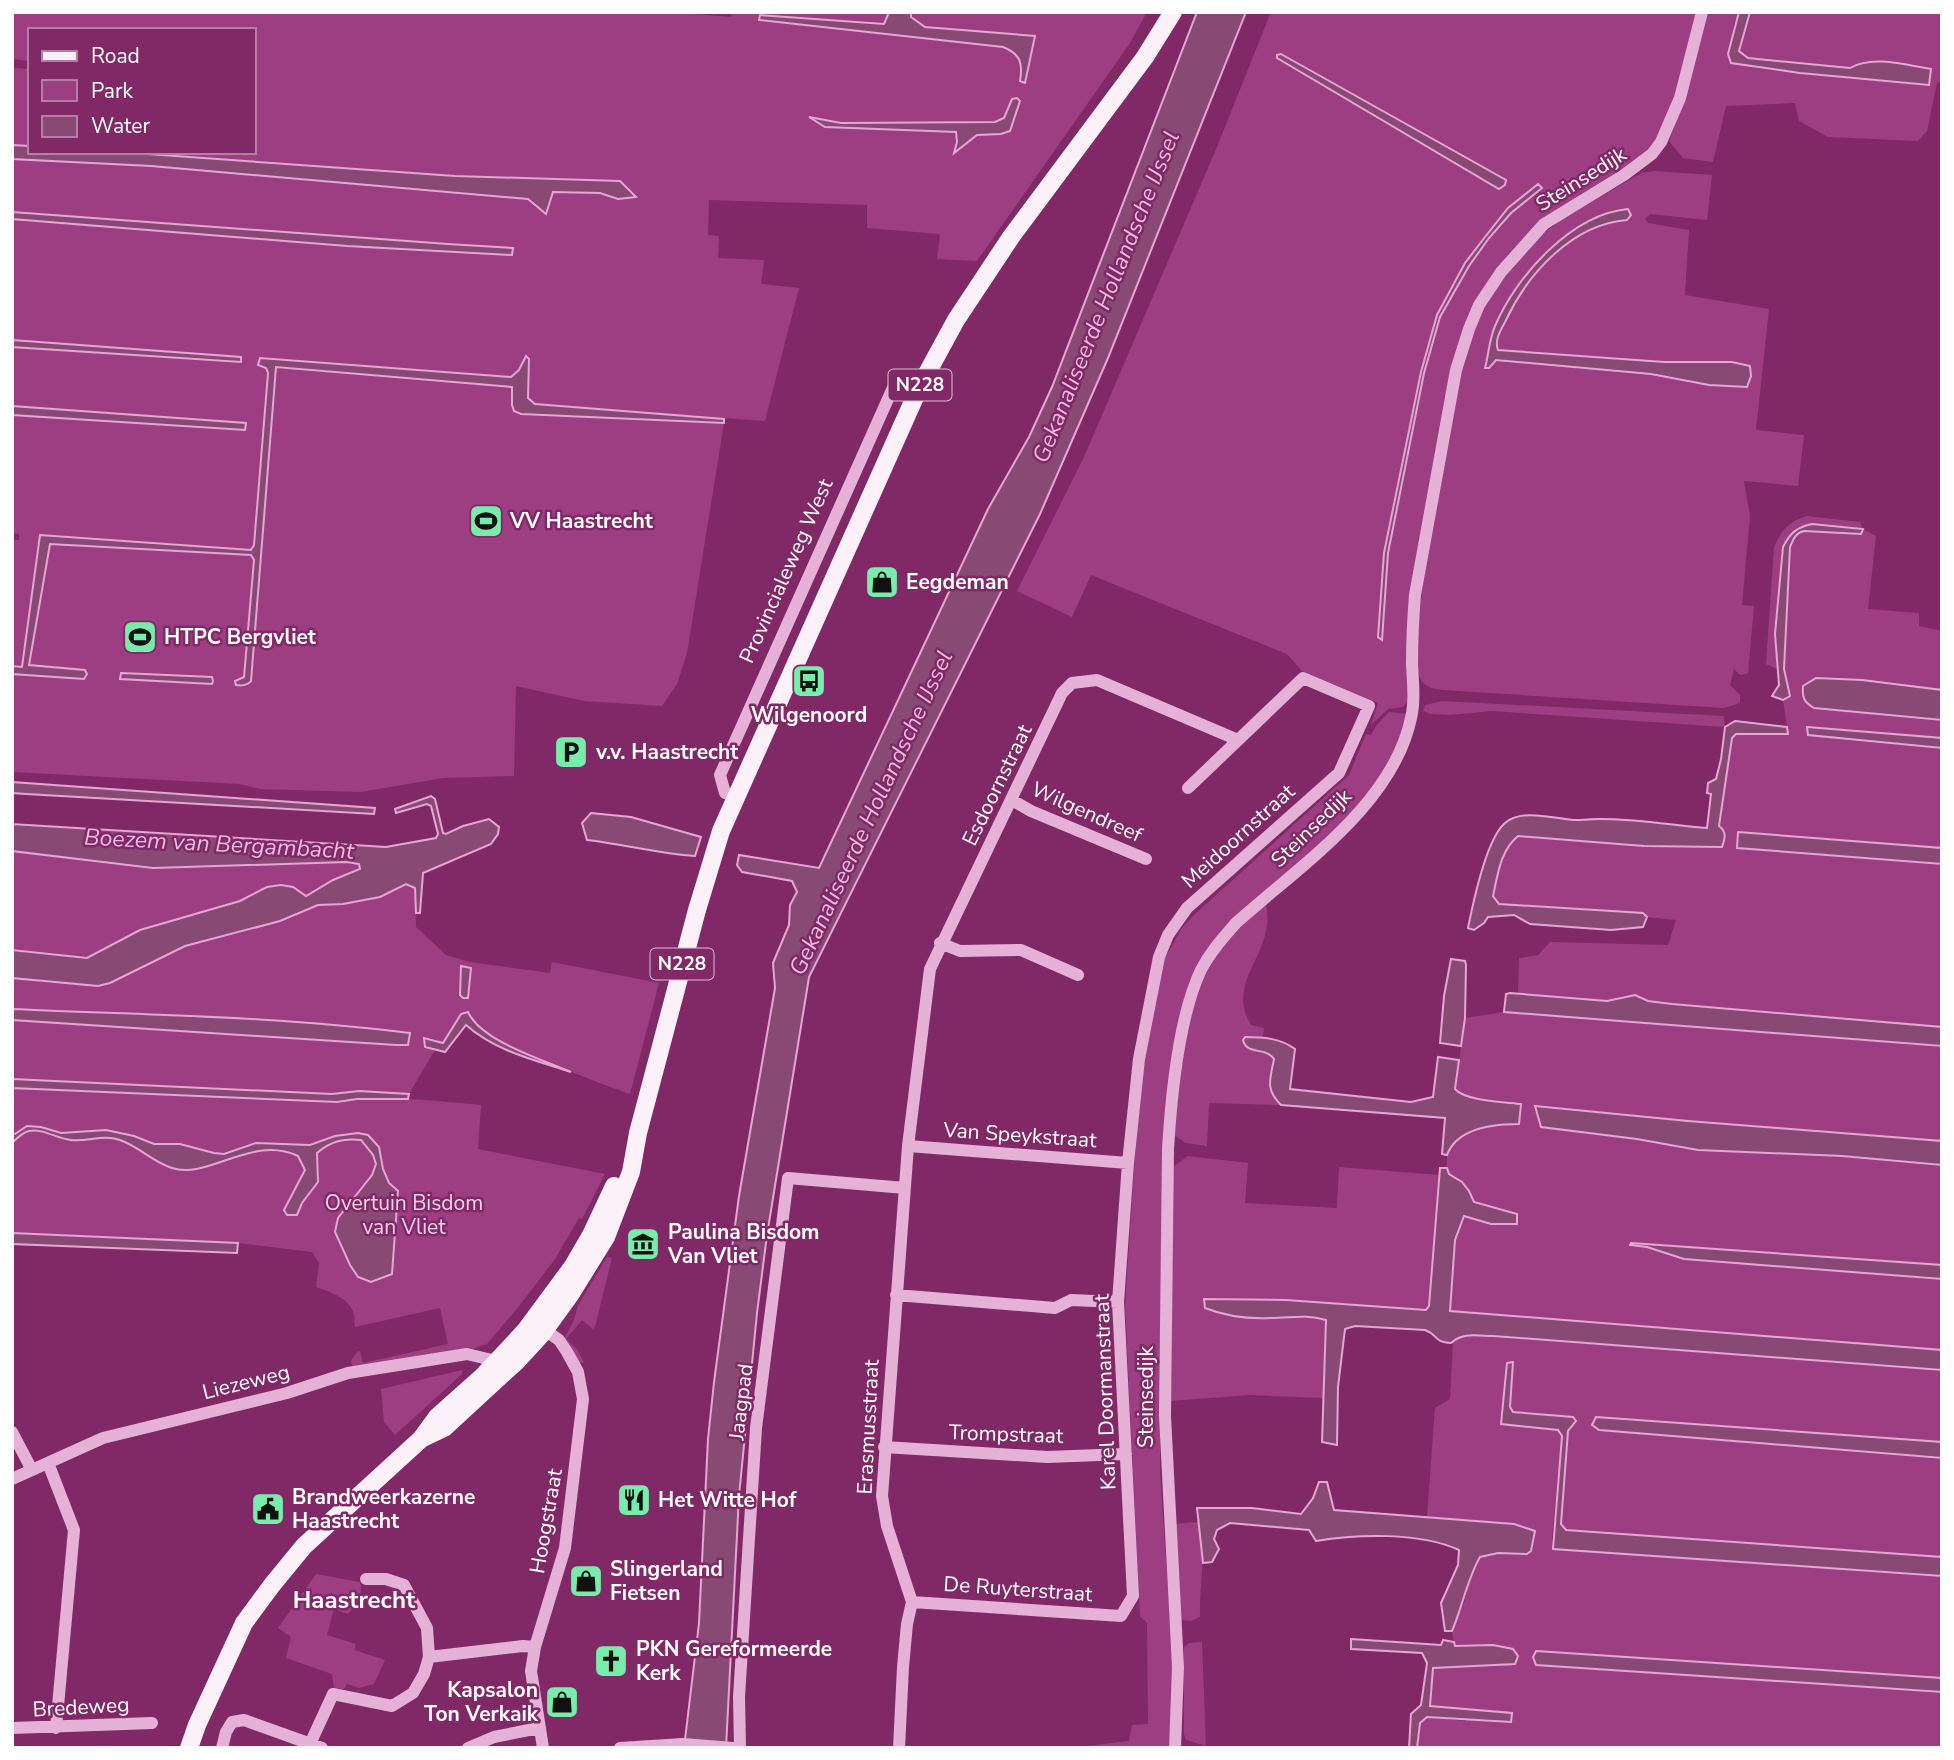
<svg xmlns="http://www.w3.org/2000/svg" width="1954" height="1760" viewBox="0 0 1954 1760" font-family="'Nunito Sans',sans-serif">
  <rect width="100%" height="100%" fill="#802966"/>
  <path fill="#9d3e82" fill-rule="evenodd" d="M12,12H671L731,17L732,12H889L884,24L761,15L759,18V20L1003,47C1021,54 1023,64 1020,81L1034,36L925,27L911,17V12H1147L1130,43L977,261L937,259L940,234L867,228V205L709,200L708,235L719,236L718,258L764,260L761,284L799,288L765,421L535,404L528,399L529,359L511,377L260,358L268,373L254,545L251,551L40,535L22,667L12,666V540H19V534L12,533V415L245,430L246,423L12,406V347L241,361L240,357L12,340V219L347,246L512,255V248L12,212V159L151,166L529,199L546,214L553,192L600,193L618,199L636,197L620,181L455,176L119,152H254V30H30V61L12,59ZM1012,99L1001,134L977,135L955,152L957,132L825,127L811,118L841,123L995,122L1004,118Z
    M1271,12H1698L1676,97L1653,146L1634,163L1542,219L1510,252L1498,268L1447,387L1407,702L1403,707L1388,709L1371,725L1378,703L1302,671L1287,654L1091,575L1072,617L1017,591L1084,457L1217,147ZM1277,55L1499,189L1278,58ZM1538,184L1541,189L1511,213L1489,238L1469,266L1440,317L1424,373L1388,554L1382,640L1378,637L1384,553L1421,372L1437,315L1465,263L1485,237Z
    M1707,12H1739L1734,25L1731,63L1800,73L1929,85L1931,69C1906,65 1873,55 1850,68L1748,58L1739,52L1750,12H1942V81L1937,83L1927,131L1918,141L1828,137L1799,121L1795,103L1726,106L1713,162L1683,158L1669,141L1684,101Z
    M12,68L30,69V146L12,145Z
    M1654,171L1712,175L1707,220L1650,214L1645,219L1648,223L1689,230L1685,295L1769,309L1756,430L1804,435L1798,486L1744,481L1750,516L1742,605L1754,606L1748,673L1740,675L1734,669L1730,685L1740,695V703L1724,708L1442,690C1429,688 1422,686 1418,672V628L1425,563L1465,353L1484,308L1505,275L1533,242L1561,220L1629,180L1642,173ZM1614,210L1627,220C1573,225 1528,273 1506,320C1501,330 1494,340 1498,351L1664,362H1732L1747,387L1709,385L1651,374L1495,360L1488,356C1491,294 1560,232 1614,210Z
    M275,367L513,387L512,405L514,411L521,414L724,423L687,653L677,684L662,706L584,701L516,686L514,776L443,778L361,792L260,789L239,784L12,772V674H28L49,544L251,555L254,559L244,677L235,681H251Z
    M1807,516L1860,522L1863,529L1876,536L1868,609L1919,613V626L1942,631V690L1862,680L1816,678L1814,708L1942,720V738L1808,727L1888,743L1942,748V848L1823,838L1737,847L1942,864V1027L1672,1004L1648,1001L1635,995L1607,1001L1518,994L1519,958L1538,955L1550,942L1668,945L1676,920L1647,917L1643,913L1499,904L1493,896C1498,874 1500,851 1518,836L1644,846L1722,847L1719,826L1732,738L1736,734H1788L1783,700L1790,696L1784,669L1790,547C1793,539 1795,533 1804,531L1862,529L1812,524L1798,527L1783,547L1775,634L1777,669L1766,664L1774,547C1781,531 1789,521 1807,516Z
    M1443,701L1724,716L1725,727L1492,711L1450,715L1431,714L1423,711L1425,705Z
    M1389,712L1406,714L1397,745L1386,768L1364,799L1338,827L1217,937L1174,1060L1160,1416V1470L1173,1667L1169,1748H1070L1129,1741L1132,1725L1148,1724L1147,1623L1140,1616L1125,1305L1137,1126L1143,1056L1164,960L1182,928L1195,914L1349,775L1366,734L1371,735L1376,726Z
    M12,851L153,868L347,862L359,864L360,869L317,888L306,896L296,891L267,887L240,901L140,930L87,958L12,950Z
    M406,884L415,888L416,927L446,955L470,962L550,973L552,962L659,983L630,1094C587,1078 543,1062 502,1042C486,1034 475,1023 460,1014L443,1043L431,1038L425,1047L435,1050L409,1094L359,1091L332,1094L12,1079V1020L408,1045L409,1033C278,1016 144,1015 12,1009V978L51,983H110L185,946L280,921L318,905L343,904L380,897Z
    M1266,903C1267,910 1268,918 1267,925C1263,961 1228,987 1251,1025L1264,1028L1263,1037H1246L1249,1049C1258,1051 1269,1050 1274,1059C1270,1080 1265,1089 1281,1105L1209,1103L1207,1146L1186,1143L1175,1136C1176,1085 1187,1001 1215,958C1229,937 1248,920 1266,903Z
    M1504,1012L1942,1046V1141L1688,1121L1536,1106L1542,1127L1637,1139L1698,1150L1842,1156L1942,1165V1265L1631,1243L1630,1245L1647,1247L1684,1259L1942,1279V1350L1449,1311C1452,1280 1449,1243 1464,1215L1491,1224H1517C1507,1218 1480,1209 1474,1201C1469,1195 1468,1188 1462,1183C1459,1179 1452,1177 1449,1174C1446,1170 1447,1162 1447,1158C1448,1127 1498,1126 1519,1123L1521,1104L1466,1096L1455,1089L1465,1018Z
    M12,1088L337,1102C385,1094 433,1101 481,1105L478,1149L605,1174L582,1219L579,1218L555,1259L520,1305L487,1344L472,1349L359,1367L352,1366L351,1361L357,1352L360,1351L363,1363L448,1344L440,1308L355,1327C354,1323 355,1319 354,1315C351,1298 329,1292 316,1287L319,1263L312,1252L238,1243L12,1233Z
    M1188,1156L1248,1163L1245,1203L1337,1208L1339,1167L1440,1175L1429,1307L1426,1310H1412L1286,1300H1204L1218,1313L1269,1319L1310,1316L1326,1320L1323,1398L1248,1395L1171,1401L1173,1167Z
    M607,1257L612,1258L595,1327L593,1329L582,1320L566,1339L576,1348L584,1362L580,1364L564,1339L574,1320L578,1305Z
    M1466,1335L1942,1370V1557L1566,1530L1561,1524L1568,1431L1575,1421L1573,1417L1513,1412L1510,1407L1512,1362L1501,1424L1558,1430L1562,1436L1552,1538L1553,1549L1942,1576V1678L1536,1651V1665L1942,1692V1748H1417L1420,1723L1427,1717L1466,1721L1453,1710L1430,1707L1433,1668L1493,1645L1454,1646L1452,1631L1464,1603L1473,1568L1481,1557L1498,1553L1527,1554L1535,1531C1501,1518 1463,1523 1427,1516L1435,1408L1450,1399L1453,1341Z
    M462,1370V1374L395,1435L384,1422L381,1389Z
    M1198,1522C1207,1553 1199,1585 1200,1617L1191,1621L1181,1620L1174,1524Z
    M316,1574L360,1582C364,1594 356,1606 348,1614L334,1609L327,1635L356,1644L354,1650L385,1660L374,1684L359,1688L347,1684L344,1689L334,1688L332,1674L286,1658L291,1637L278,1628Z
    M1202,1642L1206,1746L1186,1740L1184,1734V1647L1189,1643Z"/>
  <path fill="#884a75" stroke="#e5a6d4" stroke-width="2" d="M889,12H911V17L925,27L1035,36L1025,83L1020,81C1023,64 1021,54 1003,47L759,20L760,15L884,24Z
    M1197,12H1246L1108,358L1040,514L809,977L767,1235L757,1313L739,1496L726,1748H684L699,1623L708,1439L714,1382L739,1196L775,988L773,963L789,925L790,905L797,892L792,881L742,872L737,865L739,855L819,868L988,509L1029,437L1052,387Z
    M1739,12H1750L1739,51L1748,58L1850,68C1873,55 1906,65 1931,69L1929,85L1800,73L1731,63L1728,54Z
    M1281,54L1506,180L1505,185L1499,189L1277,58V55Z
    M1017,98L1020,101L1010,131L1001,134L977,135L954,153L957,142L956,132L825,127L809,117L841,123L995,122L1004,118L1012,99Z
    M12,145L30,146V152H119L455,176L620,181L636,197L618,199L600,193L553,192L546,214L528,199L151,166L12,159Z
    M1538,184L1542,188L1511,213L1489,238L1469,266L1440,317L1424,373L1388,553L1382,640L1378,637L1384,553L1421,372L1437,315L1465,263L1485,237L1508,208Z
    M1628,209L1631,215L1627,220C1573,224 1528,273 1506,320C1501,330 1494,340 1498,350L1664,362H1732L1750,366L1751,376L1747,387L1709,385L1651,374L1496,360L1489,368H1485C1489,353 1489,340 1495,326C1516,276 1572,214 1628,209Z
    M12,212L448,244L513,248L512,255L347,246L12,219Z
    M12,340L241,357V362L12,347Z
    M526,356L529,359L528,398L535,404L724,419V423L521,414L514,411L512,405V387L276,367L251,681C247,686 242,686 236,685L235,681L244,677L254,560L251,555L50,544L29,665L85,670L87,674L84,679L12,674V666L22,667L40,535L251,550L254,545L268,373L266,368L258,365L260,358L511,377L519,370Z
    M12,406L246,423L245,430L12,415Z
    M1812,524L1863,529L1861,534L1804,531C1795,533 1793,540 1790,547L1784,669L1790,696L1783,700L1772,696L1779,685L1775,634L1783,547C1790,533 1797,527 1812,524Z
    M121,673L212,677L213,681L212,684L120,679Z
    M1816,678L1862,680L1942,690V720L1814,708C1804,702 1802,698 1803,686Z
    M1735,721L1787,727L1788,734H1736L1732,738L1719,826C1727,832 1725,838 1722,847L1644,846L1518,836C1500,851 1498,874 1493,896L1499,904L1643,913L1647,917L1643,927L1611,930L1530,924L1514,915L1488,917L1484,923L1474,930L1468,928C1473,903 1486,839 1505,823C1523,808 1554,819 1574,820C1583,820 1592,819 1600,819C1636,819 1672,825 1707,828L1711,794L1707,793L1708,783L1716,779L1721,759L1725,727Z
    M1807,727L1942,738V748L1808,735Z
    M12,782L375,808L374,814L26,794L12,793Z
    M431,796L435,799L443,833L446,834L463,826L489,819L499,827L498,834L491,844L423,873L420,913H416L415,888L406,884L380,897L343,904L318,905L280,921L185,946L110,983L98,986L12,978V950L87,958L140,930L240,901L267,887L281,885L293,887L306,896L333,880L360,869L359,864L347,862L153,868L12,851V824L386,847L436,838L438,834L431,806L427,804L396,813L395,809Z
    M591,813L631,817L701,837L695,856C659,854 623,844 587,840L582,823Z
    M1738,832L1942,848V864L1737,848Z
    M1451,959L1465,961L1466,965L1465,1018L1461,1046L1440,1043L1444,996Z
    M461,966L471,968L468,998H463L460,995Z
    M1510,993L1607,1001L1635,995L1648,1001L1672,1004L1942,1027V1046L1504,1012L1506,994Z
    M12,1009C144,1015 279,1016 410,1033L408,1045H396L12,1020Z
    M468,1012C481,1041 543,1060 571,1072C535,1060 495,1051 466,1025L445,1052L425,1047L424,1038L443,1043L461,1014Z
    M1245,1037C1263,1037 1280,1038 1295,1049L1290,1089L1411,1102L1433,1097L1438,1057L1459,1060L1455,1089C1465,1101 1505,1102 1521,1104L1519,1124C1494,1124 1457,1128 1447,1155L1442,1154L1445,1118L1281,1105C1265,1089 1270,1080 1274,1059C1265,1046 1247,1056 1243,1040Z
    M12,1079L332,1094L359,1091L409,1094L408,1099H357L337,1102L12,1088Z
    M1535,1106L1688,1121L1942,1141V1165L1842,1156L1698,1150L1637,1139L1541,1127Z
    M27,1126L41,1127L61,1133L106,1130L134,1136L154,1144H180L214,1153L224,1154L256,1143L310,1145L335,1136L358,1133L368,1135L379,1147L383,1169L389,1183L398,1191L392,1274L371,1282L358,1277L350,1265L335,1232L338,1218L372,1175L376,1164L373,1155L361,1140C344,1138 331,1141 317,1153L318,1182L302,1203L297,1215H287L284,1210L305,1170L298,1156C252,1134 209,1180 172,1168C153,1162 138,1146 120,1140C103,1134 88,1142 71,1140C58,1139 42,1128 29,1131C23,1132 17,1138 12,1143V1133L15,1134Z
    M1440,1168H1447L1449,1174L1462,1182L1469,1191L1474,1202L1517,1214V1224H1491L1464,1216L1455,1240L1450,1311L1942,1350V1370L1493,1336C1478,1336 1463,1332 1451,1343C1433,1342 1439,1335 1425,1330L1355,1326L1345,1329L1338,1387L1337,1445L1322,1442L1326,1320C1305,1314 1292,1318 1271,1318C1249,1319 1225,1316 1205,1308L1204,1299L1286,1300L1426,1310L1429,1306Z
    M12,1233L238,1243L237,1253L12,1244Z
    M1631,1243L1942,1265V1279L1684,1259L1647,1247L1630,1245Z
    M1513,1362L1510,1407L1513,1412L1573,1417L1576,1421L1568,1431L1561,1524L1566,1530L1942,1557V1576L1553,1549L1562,1436L1558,1430L1501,1424L1507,1363Z
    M1596,1417L1942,1442V1458L1599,1430L1592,1425Z
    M1319,1482H1327L1334,1510L1514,1524L1535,1531L1531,1551L1527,1554L1498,1553L1480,1557C1468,1577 1462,1608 1452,1631H1445L1441,1603L1458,1565L1459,1550C1420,1532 1357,1534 1316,1541L1309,1530L1230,1523L1217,1530L1214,1539L1219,1549L1212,1562L1203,1563L1197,1508H1252L1301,1514L1313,1498Z
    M1351,1639L1441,1645L1443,1640L1454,1642L1455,1646L1493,1645L1513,1649L1518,1656L1515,1664L1433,1668L1430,1706L1512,1713L1511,1722L1427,1717L1420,1723L1417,1748H1409L1411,1714L1421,1705L1427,1663L1422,1653L1351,1649Z
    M1536,1651L1942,1678V1692L1536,1665L1533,1657Z"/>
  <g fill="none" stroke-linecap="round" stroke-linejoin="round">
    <path stroke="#e5b1d7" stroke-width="12" d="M735,797L725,793L720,775L896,381L919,388
      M1012,800L1031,811L1146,859
      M940,943L960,951L1021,950L1078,975
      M908,1146L1128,1163
      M896,1295L1055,1308L1071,1300L1118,1302
      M538,1330H545L559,1340L567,1352L578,1372L583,1399L565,1548L535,1647L531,1671L543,1748
      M12,1432L32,1470
      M884,1447L1047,1457L1126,1454
      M48,1463L74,1530L56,1728
      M12,1479L103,1438L287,1393L348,1373L467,1354L496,1361
      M912,1602L1121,1616L1133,1596L1118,1302L1128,1163L1139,1059L1159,957L1168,935L1187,908L1339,773L1369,706L1303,678L1188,788
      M429,1657L523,1646L535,1647
      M12,1728L152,1723
      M310,1744L333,1694L392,1706L413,1693L424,1674L429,1657L427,1628L404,1585L386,1579H366
      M222,1748L226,1732L232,1722L244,1720L322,1748
      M468,1748L494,1737L539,1728
      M620,1748L683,1744L733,1748
      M740,1748L739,1697L756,1428L788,1178L905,1188
      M899,1748L903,1667L907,1624L912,1602L887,1526L882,1496L908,1146L930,969L1062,693L1072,683L1097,680L1238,740
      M1175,1748L1178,1667L1165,1416L1168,1149C1171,1099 1179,1016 1201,970C1210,952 1223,938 1236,923C1298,867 1393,805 1411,718C1415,701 1413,683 1412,665C1412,642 1413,619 1415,595L1456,370L1469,329L1479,305L1501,272L1544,224L1624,175L1652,154L1661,142L1680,98L1702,12"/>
    <path stroke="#fdf1f9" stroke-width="18" d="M421,1439L444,1428L518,1360L541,1335L570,1295L606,1237L631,1172L638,1133L697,910L721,831L919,388L956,320L1011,237L1145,57L1173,12
      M189,1748L197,1725L244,1623L272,1585L304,1546L421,1439L437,1417L483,1376L525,1331L573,1266L591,1235L614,1186"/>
  </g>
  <defs>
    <g id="stadium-square" transform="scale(1.75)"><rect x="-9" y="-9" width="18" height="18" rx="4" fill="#78ecab" stroke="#802966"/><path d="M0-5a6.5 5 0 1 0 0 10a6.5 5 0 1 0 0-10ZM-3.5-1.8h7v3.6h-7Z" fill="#111"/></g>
    <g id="shop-square" transform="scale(1.75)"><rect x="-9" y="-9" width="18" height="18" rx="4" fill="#78ecab" stroke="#802966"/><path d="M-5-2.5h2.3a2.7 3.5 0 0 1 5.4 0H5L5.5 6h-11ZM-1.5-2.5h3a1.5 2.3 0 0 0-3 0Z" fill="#111"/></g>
    <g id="bus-square" transform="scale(1.75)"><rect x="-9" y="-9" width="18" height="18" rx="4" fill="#78ecab" stroke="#802966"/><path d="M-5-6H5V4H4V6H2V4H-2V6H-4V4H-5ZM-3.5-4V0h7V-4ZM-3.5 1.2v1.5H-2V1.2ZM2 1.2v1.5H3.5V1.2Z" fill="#111"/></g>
    <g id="parking-square" transform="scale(1.75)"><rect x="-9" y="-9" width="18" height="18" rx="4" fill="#78ecab" stroke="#802966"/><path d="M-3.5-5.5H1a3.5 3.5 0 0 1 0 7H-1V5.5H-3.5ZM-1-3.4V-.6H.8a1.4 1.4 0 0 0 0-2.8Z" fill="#111"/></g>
    <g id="museum-square" transform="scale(1.75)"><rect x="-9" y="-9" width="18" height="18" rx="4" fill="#78ecab" stroke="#802966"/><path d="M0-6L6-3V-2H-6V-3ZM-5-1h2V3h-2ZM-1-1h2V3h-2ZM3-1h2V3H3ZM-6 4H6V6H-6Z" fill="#111"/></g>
    <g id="restaurant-square" transform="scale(1.75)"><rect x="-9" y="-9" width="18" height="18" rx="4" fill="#78ecab" stroke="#802966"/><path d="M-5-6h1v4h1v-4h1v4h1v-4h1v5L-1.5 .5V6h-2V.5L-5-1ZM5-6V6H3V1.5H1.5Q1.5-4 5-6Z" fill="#111"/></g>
    <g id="civic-square" transform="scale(1.75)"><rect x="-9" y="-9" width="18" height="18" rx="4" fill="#78ecab" stroke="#802966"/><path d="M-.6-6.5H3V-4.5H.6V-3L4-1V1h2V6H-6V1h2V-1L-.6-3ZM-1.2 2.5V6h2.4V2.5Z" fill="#111"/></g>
    <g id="church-square" transform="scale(1.75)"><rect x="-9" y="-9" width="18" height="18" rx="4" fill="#78ecab" stroke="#802966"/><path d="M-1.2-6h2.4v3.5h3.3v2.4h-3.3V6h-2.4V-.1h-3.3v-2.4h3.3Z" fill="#111"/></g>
  </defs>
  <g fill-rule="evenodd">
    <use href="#stadium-square" x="486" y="521"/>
    <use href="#shop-square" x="882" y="582"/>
    <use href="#stadium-square" x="140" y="637"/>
    <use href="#bus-square" x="809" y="681"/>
    <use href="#parking-square" x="571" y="752"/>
    <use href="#museum-square" x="643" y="1244"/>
    <use href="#restaurant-square" x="634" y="1500"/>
    <use href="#civic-square" x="268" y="1509"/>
    <use href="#shop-square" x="586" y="1581"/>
    <use href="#church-square" x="611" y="1661"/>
    <use href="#shop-square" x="562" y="1702"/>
  </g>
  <g text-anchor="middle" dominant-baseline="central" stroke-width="5" stroke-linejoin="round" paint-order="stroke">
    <g fill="#802966" stroke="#d9bfd1" stroke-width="2">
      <rect x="888.5" y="369.5" width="63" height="31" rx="5"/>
      <rect x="650.5" y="948.5" width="63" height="31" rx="5"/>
    </g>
    <g font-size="19" font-weight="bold" fill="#fff">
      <text x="920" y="385">N228</text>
      <text x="682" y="964">N228</text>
    </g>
    <g font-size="21" fill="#fff" stroke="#802966">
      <text transform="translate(1581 179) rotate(-32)">Steinsedijk</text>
      <text transform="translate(786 571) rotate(-66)">Provincialeweg West</text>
      <text transform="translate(997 785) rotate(-64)">Esdoornstraat</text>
      <text transform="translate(1087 812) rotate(24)">Wilgendreef</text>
      <text transform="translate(1311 828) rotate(-44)">Steinsedijk</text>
      <text transform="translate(1238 836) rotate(-42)">Meidoornstraat</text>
      <text transform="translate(1020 1135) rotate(4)">Van Speykstraat</text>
      <text transform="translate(246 1382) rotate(-14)">Liezeweg</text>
      <text transform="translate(1105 1392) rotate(-92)">Karel Doormanstraat</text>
      <text transform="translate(1146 1397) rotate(-90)">Steinsedijk</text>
      <text transform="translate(741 1402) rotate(-83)">Jaagpad</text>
      <text transform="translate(868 1427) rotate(-87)">Erasmusstraat</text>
      <text transform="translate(1006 1434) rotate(2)">Trompstraat</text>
      <text transform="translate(546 1521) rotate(-80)">Hoogstraat</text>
      <text transform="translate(1018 1589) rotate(4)">De Ruyterstraat</text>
      <text transform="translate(81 1707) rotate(-3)">Bredeweg</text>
    </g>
    <g font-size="21" font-weight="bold" fill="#fff" stroke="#802966" text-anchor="start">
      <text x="510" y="521">VV Haastrecht</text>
      <text x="906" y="582">Eegdeman</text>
      <text x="164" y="637">HTPC Bergvliet</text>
      <text x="809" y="715" text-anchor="middle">Wilgenoord</text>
      <text x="596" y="752">v.v. Haastrecht</text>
      <text x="668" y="1232">Paulina Bisdom<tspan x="668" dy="24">Van Vliet</tspan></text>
      <text x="292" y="1497">Brandweerkazerne<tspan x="292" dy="24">Haastrecht</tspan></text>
      <text x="658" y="1500">Het Witte Hof</text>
      <text x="610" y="1569">Slingerland<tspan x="610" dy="24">Fietsen</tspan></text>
      <text x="636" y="1649">PKN Gereformeerde<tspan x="636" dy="24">Kerk</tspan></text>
      <text x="538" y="1690" text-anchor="end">Kapsalon<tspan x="538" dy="24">Ton Verkaik</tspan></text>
    </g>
    <g font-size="21" fill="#f4d3eb" stroke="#802966">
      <text x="404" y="1203">Overtuin Bisdom<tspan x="404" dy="24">van Vliet</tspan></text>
    </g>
    <g font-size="23" font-style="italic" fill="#edbce0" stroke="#802966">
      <text transform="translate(1106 297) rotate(-68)">Gekanaliseerde Hollandsche IJssel</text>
      <text transform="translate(871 813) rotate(-65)">Gekanaliseerde Hollandsche IJssel</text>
      <text transform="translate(219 844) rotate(3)">Boezem van Bergambacht</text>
    </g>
    <g font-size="24" font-weight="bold" fill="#fff" stroke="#802966">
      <text x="354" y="1600">Haastrecht</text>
    </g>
  </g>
  <rect width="1954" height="1760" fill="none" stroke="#ffffff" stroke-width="28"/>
  <rect x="28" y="28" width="228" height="126" fill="#802966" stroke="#b37fa3" stroke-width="2"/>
  <rect x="42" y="51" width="35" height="10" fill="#fdf1f9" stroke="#b37fa3" stroke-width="2"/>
  <text x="91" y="63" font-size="21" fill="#ffffff">Road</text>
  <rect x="42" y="80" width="35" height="21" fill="#9d3e82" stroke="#b37fa3" stroke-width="2"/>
  <text x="91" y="98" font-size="21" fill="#ffffff">Park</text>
  <rect x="42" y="116" width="35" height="21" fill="#884a75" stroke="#b37fa3" stroke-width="2"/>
  <text x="91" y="133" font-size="21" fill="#ffffff">Water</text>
</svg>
